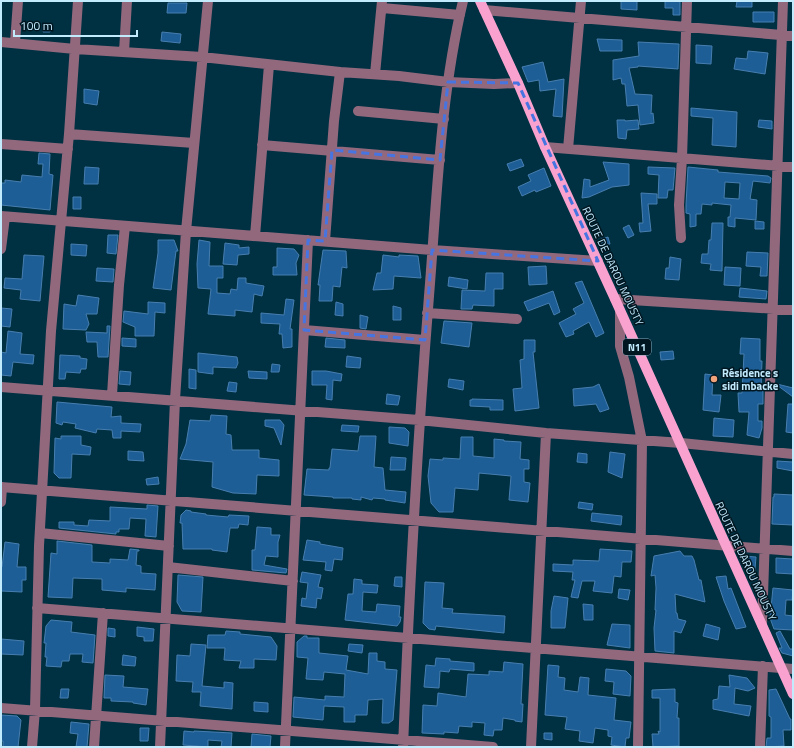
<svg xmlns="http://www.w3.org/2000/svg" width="794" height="748" viewBox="0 0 794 748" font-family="'Titillium Web',sans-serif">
  <rect width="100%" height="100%" fill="#003142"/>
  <path fill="#1c5e95" stroke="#477eb0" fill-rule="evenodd" d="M621,1H637V10L621,9Z
    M665,1H680V15H673V8H665Z
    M737,1H752V7H736Z
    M168,3H187L186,13H167Z
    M753,12H774V22H753Z
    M43,25H50V32H43Z
    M162,32L181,34L180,43L161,41Z
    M597,39L622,40V51H600Z
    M638,42L679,44L678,69L638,66V67L629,68L635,94L652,95L651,114L653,113L654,123L640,125L638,105L627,106L625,84H622L621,78L613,80V60L639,56Z
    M696,45L712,46L711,64L696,63Z
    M748,51L768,53L765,74L734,69L736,58L747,59Z
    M543,62L548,82L564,79L562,117L553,116L556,89L540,91L539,80L528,82L522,67Z
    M84,89L99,91L97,105L84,103Z
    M691,108L737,112L736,147L712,145L713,118L691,116Z
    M617,120H625V121L638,120L639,129L627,130L626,139L618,138Z
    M759,120L772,121V129L758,127Z
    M39,153L50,154L49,174L53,175L50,210L1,205V183H5V180L21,182L22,175L42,177L43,164H38Z
    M521,159L524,166L510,171L507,164Z
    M603,162L629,164V185L612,187L589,197L582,198L584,179L590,180V187L609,180Z
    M85,167L99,168L98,184H84Z
    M648,167L675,168L673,190H668L667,198H658L659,175L648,174Z
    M688,167L718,170V172L768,176L771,178L770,183L753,181L750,199L757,200L756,220L735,218V227L728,226V217H730L731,205L712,203V205L702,204L701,214H696V226L690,227V214L686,213V205ZM725,182L740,183L739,199L724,198Z
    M544,168L551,186L536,192L535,190L522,196L518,187L531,181L528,175Z
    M641,193L657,194V204H648L651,231L640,232L639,223H643Z
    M73,197H81V209H73Z
    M755,221L764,222V229H755Z
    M712,223H723L722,271L710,270L711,264L701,263L702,254H708L709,240H711Z
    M629,225L634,235L628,238L623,228Z
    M108,235H118L116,254L107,253Z
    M608,237L610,244L602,245L601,239Z
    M158,240H174L178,251H176L171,290L153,288L158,253Z
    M199,240L210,242L209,266H223V278H217V293L230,294L231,289L237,290L238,278H246V283L264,286L262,296L254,294L252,312L235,310V316L208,314L211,289L198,288L197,264Z
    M225,243L239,245V248L249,247V254L238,255L237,265L223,264Z
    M71,244L87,245L86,256L71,255Z
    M277,248L294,249L299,255L296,263L297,275H273V267H277Z
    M323,250L346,251L347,268L342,267L340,287L333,286L332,301H319L320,285H318Z
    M747,252L768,253L767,276H760L761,267L746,266Z
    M24,255L44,256L40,301L20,299L21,290L4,288L5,278L22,279Z
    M383,255L399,257V255L418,256L421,278L394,276L393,289L373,290L377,273H381Z
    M670,257L681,259L679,280L665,279L666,268H669Z
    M546,266L547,284L529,285L528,267Z
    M725,267L741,268L740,286L724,285Z
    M97,268L114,269L113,282L96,281Z
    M486,273H503V289H494V306L473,305L472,309H461L462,290L485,291Z
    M449,277L468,280L467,289L448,286Z
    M582,281L604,333L596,337L589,322L573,331L574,334L566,337L559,323L576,314L573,309L584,303L575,283Z
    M740,288L767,291L766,299L739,297Z
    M553,291L560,312L554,315L549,303L528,311L524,302Z
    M78,295L99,298L97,314H86L89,324L86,330L63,329L64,304L76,306Z
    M286,299L294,300L290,329H292V347L283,348L282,334H279L280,324L261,323V313L284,315Z
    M148,302L165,303V313L155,312L154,336H135V327L123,322L124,311L148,314Z
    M336,302L343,304V316L335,315Z
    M393,306L401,308V320H393Z
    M1,308L12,309L10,327L1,326Z
    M360,315L368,317L366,329L360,328Z
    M444,321L472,323L469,347L441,343Z
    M107,326H110L108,357H98L97,342H87L86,332L107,333Z
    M8,331L22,333L20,354L34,355L33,364L13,362L11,376L1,375V352L6,353Z
    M122,338L136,339V347L122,346Z
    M326,338L345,340V348L325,347Z
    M741,338L760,339V361H762L761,390H763V404H758V421H762V428L759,438L747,435L749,412H739L738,393H742L744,354H740Z
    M524,340H535V352H533L539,408L515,411L513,389L522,388L520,360L524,359Z
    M673,351L674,359L661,360L660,352Z
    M198,353L237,357L238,363L236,368L213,367V374L198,372Z
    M60,355L80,356V358L87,359L86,369H81L80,373L66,372L65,379H59Z
    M347,356L361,358L360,368L346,367Z
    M272,364L280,365L279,372H271Z
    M189,369L196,370V389L189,388Z
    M120,371L131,372L130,385L119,384Z
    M248,371L267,372V379L249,378Z
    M312,371H326L342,374L341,381L333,380L332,400L326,399L327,385H312Z
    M705,374L713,375L712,395H721L719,412L703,410Z
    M449,379L464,381L463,390L448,387Z
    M229,382L237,383L236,392L227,391Z
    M599,384L609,409L600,412L596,404L574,406L573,389L593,387Z
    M777,384L793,388V397L777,385Z
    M387,394L400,396L398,405L386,404Z
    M472,399L503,400V410H490V407L470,406V400H472Z
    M57,402L112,407L111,417L121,416V423L141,424L140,432L121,431V438H113L112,430L97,429L96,433L75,428L76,424L63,422L62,425L56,423Z
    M788,404H793V433L786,432Z
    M211,415L227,416L226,434L231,435L232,450H259V458L279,460V476L257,475L256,494L233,493L212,487L213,462L180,459L186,444L190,420L210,421Z
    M714,418L734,420L733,437L713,436Z
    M265,420H280L284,425L281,445L274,428L265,426Z
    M342,425L359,426L358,432L341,431Z
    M389,427L405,428L409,432L408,446L389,443Z
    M61,436H81V445L91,447L90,455L72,454L71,478H59L54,473L55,438L61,439Z
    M360,436H376L374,467L383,468L385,490L406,492L405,503L385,500V499L373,498L372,500L361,497V500L352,499V498H333V497L304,495L307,469L329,470V468H330L332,449L358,451Z
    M461,437H473V456L494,458V439L504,440V441L521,442L520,459L529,460V469H524V482L530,483L528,502L509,500L511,476L479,473L478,490L455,488L453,512H439L431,503L428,476L430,459L443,460V458L460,459Z
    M128,451L143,452L144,461L128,460Z
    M610,452L625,454L622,478L608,472Z
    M578,453L587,454V463L577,462Z
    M391,457L406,458L405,470H390Z
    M777,461L793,462V471L777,468Z
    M158,477L159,484L147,485L146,479Z
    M774,494L793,495V525L772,524L773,497H774Z
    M579,502L593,504L592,510L578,508Z
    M147,505L158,506L156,537L145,536L146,519L130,518L129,529H119V532H116V534L59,528V522H74V525L88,526L89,520L110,521V507L147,509Z
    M186,510L191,511V512L206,514V515L228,517L229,515L249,516L248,525L239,524L238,528H230L227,552L212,550V549H183L182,523H180L181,515Z
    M592,513L622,516L621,525L591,521Z
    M257,527L271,528V535H280L278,542V557L266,556L264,565L287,569L286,573L252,570V550H255Z
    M307,540L320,542V544L343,548L342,560L334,559L332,571L325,570L326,562L303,560Z
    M57,541L92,545V562L110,563V559L128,560L130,549L139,550V551H137L136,565L141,566V573L156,574L155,590L126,588V592L102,590V579L73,578L72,598L48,597L51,553L57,554Z
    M5,542L19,544L17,567H26V580H22V592L1,591V567H2Z
    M600,549L632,551L631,562H622L621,577L614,576L612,593L593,591L595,581H582L578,598L571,597L575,580H572L573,572L553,571V564L573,565V560L599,561Z
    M680,551L684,556H692L694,560L699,580H701L705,602L675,594L676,613H677L678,619L686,621L681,633L674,631V653L655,651L654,628L656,610H655L656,588L655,575L651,576L654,556Z
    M743,556L756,557L754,580Z
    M776,558L793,559V574L776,573Z
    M302,572L321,575L318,587L323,588L321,599L317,598L316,608L301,606L302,598L306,599L308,583L300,582Z
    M178,575L203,577L201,612L182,611L177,602Z
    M726,576L728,589L731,588L746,627L736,629L724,601L716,577Z
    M395,577H402V587L394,586Z
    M354,579L362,580V584L378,585L377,593L363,592L362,611L376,612L377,604L400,606L399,617H401L400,622L397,626L345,620L348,594H353Z
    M425,582L444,583L442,608L453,609L452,613L505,616L504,633L436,626L435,630L429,629L423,623Z
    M773,588L793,590L792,600H786L785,615L793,616V630L774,629L770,618Z
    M619,589L630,590L628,600L618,598Z
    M554,596L568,598L565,628H551V611Z
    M583,604L593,605V620H584Z
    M51,620L72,622L71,632L95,635L93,663L82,662L83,654H70L69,661H62L61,667L46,666L47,657H45L46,643H44L46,626Z
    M612,624L630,625V648L607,645Z
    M706,624L720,628L718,640L703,636Z
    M137,627L154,629L153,641H144V637L137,636Z
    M108,628L115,629V637L108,636Z
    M226,631L240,632V634L271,637L277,646L276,660L254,659V668H239L241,661L224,660L225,648H207L208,635H225Z
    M780,631L790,649H793V656L782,653L779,648H782L776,633Z
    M304,636H307V638H319V653L348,656L346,670L368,674L369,653H377V661L385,662V669L397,670L393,720L389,723H382L383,699L368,700L367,715H355V722H344V707L324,706L323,720L293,717L294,697L325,700V696L344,697L345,674L324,672L323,680L306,679L308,658L297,657V642Z
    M1,639L24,641L23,655L1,654Z
    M191,644L206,645L202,686L224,688V682L233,683L232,709L200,706L201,692H192L193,682L176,681L177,655L190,656Z
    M349,644L363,645L362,653L348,651Z
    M123,655L136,657L135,666L122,665Z
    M436,658L450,659V661L474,663V671L450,669L449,672L440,671L439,688L424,687L426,665L435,666Z
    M504,662L523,664L521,704H523L522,722L515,721V720L503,718L502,730H494L493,736L484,735L485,723L472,722V727L459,726L458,733L444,732V734L422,733L423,705L437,706L438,693L466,697L468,674L489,675V671L503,672Z
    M548,665L559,666L558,677L565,678L564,690L578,692L580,677L589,678L588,695L616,698L614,720L631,722L629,738H626L625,747L611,745L612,737L608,736V730L595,728L593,743L579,741L580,731L565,729L567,717L545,715Z
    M606,669L626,671L631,676L630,696L613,694L614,682L605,681Z
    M105,675L124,676L123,687L148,689L146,705L133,703V702L111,701V698H104Z
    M729,675L747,678L755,688L748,691L735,688L734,704L751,706L749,716L713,709V700L718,699L719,686L730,687Z
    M61,689H69L68,698H60Z
    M675,689V702L678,703L677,718H679V746L653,747L652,734H659L658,731L660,732V698H652V690Z
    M776,689L790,719H791V730H783L784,746L766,747L767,738H771V717L769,716V690Z
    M254,702L268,703V712L254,711Z
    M1,715L17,716L21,720L18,747H3V741H1Z
    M71,722L89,724L87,747H76L78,734L70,733Z
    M140,728H149L148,741H140Z
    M184,731L194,732V731L232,733L231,747H221L222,741L208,740V747L183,745Z
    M544,733H552V740L544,739Z
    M252,734L271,736L270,747H251Z"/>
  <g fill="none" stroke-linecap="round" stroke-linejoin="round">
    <path stroke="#92687d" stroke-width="10" d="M382,8L460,15
      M484,10L793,36
      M1,42L75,49L202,57L340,72L399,76L448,82L494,84L518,83
      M15,43L18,1
      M124,52L127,1
      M375,74L382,1
      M358,111L444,119
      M69,134L194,143
      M1,144L68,149
      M262,145L440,160
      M545,147L793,167
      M568,149L581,1
      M1,216L432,250L598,261
      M255,236L269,65
      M681,238L679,205L682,158L687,1
      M325,241L334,121L340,72
      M1,249L5,217
      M615,299L793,310
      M620,311V346L629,377L642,441L638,747
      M427,313L517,319
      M304,330L425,340
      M1,387L419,420L546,433L681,443L793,454
      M112,395L119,285L125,226
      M1,487L793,551
      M1,502L2,487
      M40,533L169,546
      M168,567L293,581
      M37,608L793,669
      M762,625L783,1
      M1,708L493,747
      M32,747L35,710L39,546L51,331L69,134L78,1
      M94,747L103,613
      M160,747L175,400L186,231L208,1
      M285,747L308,240
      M403,747C409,597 417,446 429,296C437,198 440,97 463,1
      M531,747L546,433
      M760,747L763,666"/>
    <path stroke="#f9a2cf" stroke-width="10" d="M480,1L518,83L545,147L615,299L793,694"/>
  </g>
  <path fill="none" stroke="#4675e2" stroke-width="3" stroke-dasharray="8 5" stroke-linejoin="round" d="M448,82L518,83L598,261L432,250L425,340L304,330L308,240L325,241L332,150L440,160Z"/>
  <circle fill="#f0a27a" stroke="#001722" stroke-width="1.5" cx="714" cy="379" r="4"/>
  <g text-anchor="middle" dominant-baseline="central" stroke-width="3" stroke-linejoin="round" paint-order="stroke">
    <rect fill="#001722" stroke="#88abbc" stroke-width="1" x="623" y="339" width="28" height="16" rx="3"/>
    <g font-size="10" font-weight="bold" fill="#c3ebfe">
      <text x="637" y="347">N11</text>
    </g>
    <g font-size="11" fill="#c3ebfe" stroke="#001722">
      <text transform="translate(613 266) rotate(65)">ROUTE DE DAROU MOUSTY</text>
      <text transform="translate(746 561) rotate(65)">ROUTE DE DAROU MOUSTY</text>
    </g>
    <g font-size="11" font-weight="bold" fill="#c3ebfe" stroke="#001722" text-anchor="start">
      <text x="722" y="373">Résidence s<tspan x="722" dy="13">sidi mbacke</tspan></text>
    </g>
  </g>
  <rect width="794" height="748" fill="none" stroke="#c3ebfe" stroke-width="4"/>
  <path d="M14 30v6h123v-6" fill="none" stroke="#c3ebfe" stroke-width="2"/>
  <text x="20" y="30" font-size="12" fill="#c3ebfe" stroke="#001722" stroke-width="3" paint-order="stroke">100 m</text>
</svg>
